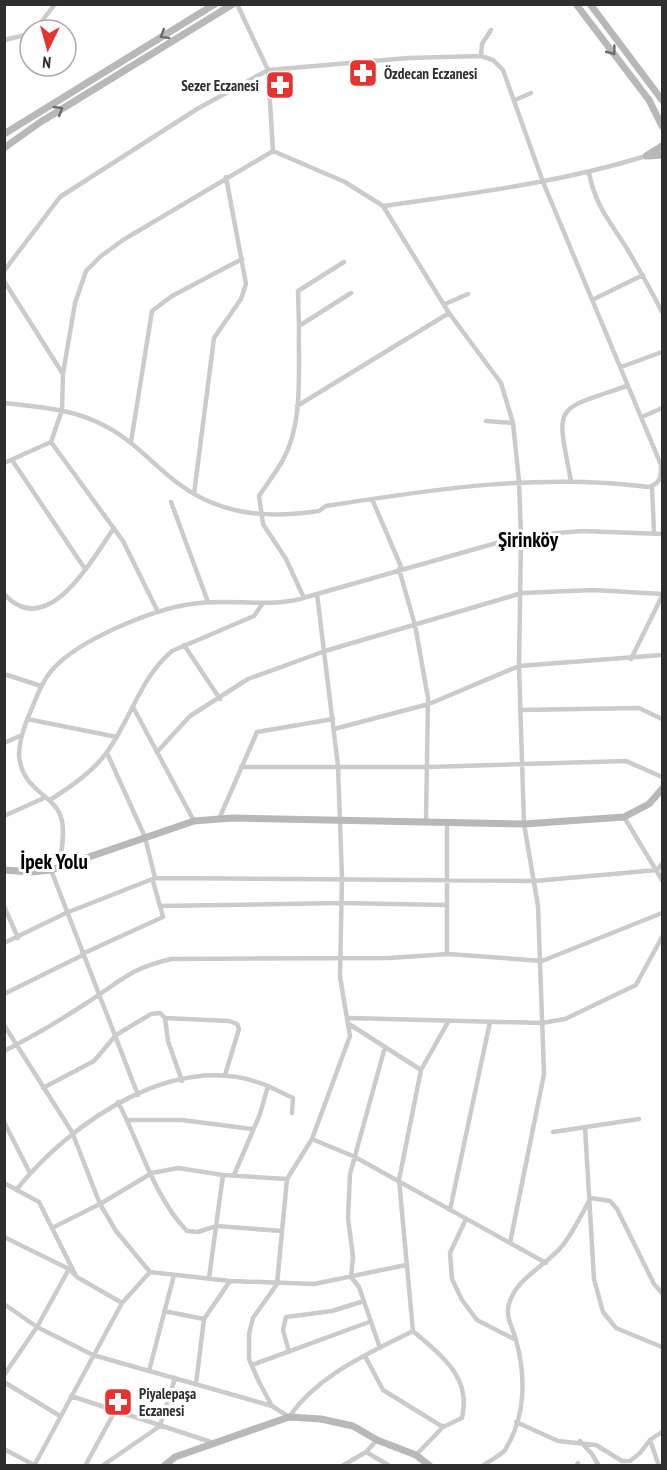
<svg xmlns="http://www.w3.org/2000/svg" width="667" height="1470" viewBox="0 0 667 1470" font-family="'PT Sans Narrow',sans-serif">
  <rect width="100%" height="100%" fill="#fff"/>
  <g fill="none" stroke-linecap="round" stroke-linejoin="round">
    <path stroke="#cbcbcb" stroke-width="4.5" d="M237,4L268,70L273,151
      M35,30L55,4
      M4,40L30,34
      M481,56L482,44L491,30
      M515,100L531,93
      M589,173C596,207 609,220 626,247C639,269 651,290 662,312
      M383,206C473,193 559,183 646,156
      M4,271L60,197L197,109L268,70L408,58L481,56L493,60L503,70L543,182L661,465C661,477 661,483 649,487C539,473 434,489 326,506L319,511C266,519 218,515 175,481C152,463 133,441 107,427C75,409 40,407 4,403
      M4,281L63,374
      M594,299L643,275
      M445,304L468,294
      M299,326L298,291L344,262
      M621,367L662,352
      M297,406L449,313
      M642,417L662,408
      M486,421L513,423
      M51,442L123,541L158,612
      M131,442L152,311L172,296L242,259
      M12,460L85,569
      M4,463L51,442L62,410L63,374L75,303L86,271L101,256L123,240L273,151L345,182L383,206L449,313L501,383L513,423L519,481L521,536L519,666L524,824L538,906L544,1074L510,1243
      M571,481C556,403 553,411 627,386
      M652,486L654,533
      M194,494L214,338L241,299L246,284L226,177
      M372,499L402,569
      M171,502L208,602
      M399,569L415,625L428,698L426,822
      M4,594C48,642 92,559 114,528
      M317,594L338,766L342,878L340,977L350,1036L312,1139L287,1179L277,1284L253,1318L249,1334V1359L259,1382L272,1406L289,1417C319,1374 368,1354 413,1331
      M304,598L286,559L263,524L259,496C267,484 276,472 283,460C304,422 298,369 299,326L351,293
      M184,645L220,699
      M631,659L662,596
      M4,674L41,686
      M133,707L194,821
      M520,710L639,708L662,719
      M27,719L117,737
      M334,729L429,704L519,666L662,655
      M4,743L22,735
      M157,752L190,716L248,679L325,651L522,593L593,590L662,594
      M107,753L145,837L155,878
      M241,767H429L626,761L662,777
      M50,800C70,787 93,772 107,752C131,719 140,678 172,651L254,616L263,603
      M4,816L44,798
      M624,817L662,880
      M219,819L257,732L333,719
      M447,822V954
      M59,867C61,852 65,836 62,821C57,794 22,793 19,755C19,742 24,727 29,715C36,699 41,683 52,670C78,640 151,610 191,604C226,598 261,607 296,600L521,536L582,531L662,534
      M51,870L138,1095
      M4,906L18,938
      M160,906L341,903L447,905
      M4,943L66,913L155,878L535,881L657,870L662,864
      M82,954L163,917L153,881
      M4,994L83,955
      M165,1018L168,1041L182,1081
      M349,1018L542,1023L565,1019L636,985L662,937
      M349,1024L421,1070
      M4,1025L72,1132L100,1204L116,1231L150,1272L230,1281L314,1284L406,1265
      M4,1051C32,1037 59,1021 85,1004C120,982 128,969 171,959L389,958L448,954L542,961L662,913
      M268,1086L293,1098L292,1113
      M43,1088L94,1061L116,1035L151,1014L160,1013L165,1018L229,1021L237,1024L239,1029L225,1075
      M118,1102C140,1144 154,1197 187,1231L198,1232L216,1226L282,1231
      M127,1120H182L252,1129
      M4,1122L30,1173
      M585,1127L594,1279L603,1312L616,1328L662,1347
      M553,1132L639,1119
      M312,1139L355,1157L546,1263
      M4,1183L39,1202L75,1274
      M16,1190C72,1121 177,1048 268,1086L260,1114L234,1175
      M450,1210L490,1022
      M466,1219L450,1253L452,1279L462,1300L477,1320L516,1340
      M52,1228L100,1204L152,1173L178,1168L223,1175L287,1179
      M4,1237L69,1269L77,1277L122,1303
      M209,1278L223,1175
      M4,1304L37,1327L93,1355L272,1406
      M164,1311L204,1319
      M380,1348L359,1287L351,1277L353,1257L348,1218L350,1174L385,1047
      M289,1352L283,1330L286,1317L332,1311L364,1301
      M365,1356L383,1390L443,1427
      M252,1365L369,1322
      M149,1371L174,1275
      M4,1375L37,1327L69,1269
      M4,1382L60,1416
      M196,1384L204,1319L230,1281
      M71,1396L214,1443
      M516,1422L558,1441L596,1445L622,1461H630L640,1453L650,1440L662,1432
      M650,1440L659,1466
      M580,1441L592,1454L599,1466
      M4,1449L34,1465
      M366,1452L390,1466
      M416,1455L443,1427L462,1418C472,1376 440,1355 413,1331L399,1180L421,1070L448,1022
      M34,1466L122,1303L150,1272
      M85,1466L115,1411
      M102,1466L160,1426L175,1378
      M342,1466L366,1452L377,1440
      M482,1466C489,1461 500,1456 505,1450C526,1417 526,1376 516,1340C513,1328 505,1317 509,1304C516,1278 546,1266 563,1245C574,1231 582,1213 591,1198L610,1201L617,1209L654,1284L662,1293
      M576,1466L578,1463"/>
    <path stroke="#b8b8b8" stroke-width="7" d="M576,4L649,100L662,126
      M590,4L662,100
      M4,134L215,4
      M4,148L39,123L233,4
      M646,156L662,146
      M649,156L662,155
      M4,870L31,872L51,870L194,821L232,818L524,824L624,817L649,804L662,789
      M164,1466L175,1457L289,1417L321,1419L353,1426L377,1440L416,1455L430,1466"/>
  </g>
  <defs><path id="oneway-chevron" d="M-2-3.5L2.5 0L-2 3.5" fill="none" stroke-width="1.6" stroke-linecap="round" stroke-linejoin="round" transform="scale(1.5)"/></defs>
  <g stroke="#6c6c6c">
    <use href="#oneway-chevron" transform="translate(164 35) rotate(149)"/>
    <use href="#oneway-chevron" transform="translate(612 51) rotate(53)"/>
    <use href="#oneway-chevron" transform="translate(59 110) rotate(-31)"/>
  </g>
  <defs>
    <g id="pharmacy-square" transform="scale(1.5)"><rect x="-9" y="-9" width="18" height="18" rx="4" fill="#e8322d" stroke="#fff"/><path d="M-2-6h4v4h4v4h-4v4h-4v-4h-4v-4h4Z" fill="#fff"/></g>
  </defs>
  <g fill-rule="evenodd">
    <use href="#pharmacy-square" x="363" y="73"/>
    <use href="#pharmacy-square" x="280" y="85"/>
    <use href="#pharmacy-square" x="118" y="1402"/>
  </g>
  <g text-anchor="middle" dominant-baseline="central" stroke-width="6" stroke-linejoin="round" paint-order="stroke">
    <g font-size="15" font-weight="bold" fill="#2e2e2e" stroke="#fff" text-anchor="start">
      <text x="384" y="73">Özdecan Eczanesi</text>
      <text x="259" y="85" text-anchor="end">Sezer Eczanesi</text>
      <text x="139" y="1393">Piyalepaşa<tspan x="139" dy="17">Eczanesi</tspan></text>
    </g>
    <g font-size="21" font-weight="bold" fill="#000" stroke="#fff">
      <text x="528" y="539">Şirinköy</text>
      <text x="54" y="861">İpek Yolu</text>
    </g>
  </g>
  <rect width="667" height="1470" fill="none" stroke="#2e2e2e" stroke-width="12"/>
  <g transform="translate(48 48) rotate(185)"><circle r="28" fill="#ffffff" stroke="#ababab" stroke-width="1.5"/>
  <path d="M0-4.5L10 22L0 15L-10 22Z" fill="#e8322d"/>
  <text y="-9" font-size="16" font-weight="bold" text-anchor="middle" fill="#2e2e2e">N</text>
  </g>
</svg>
